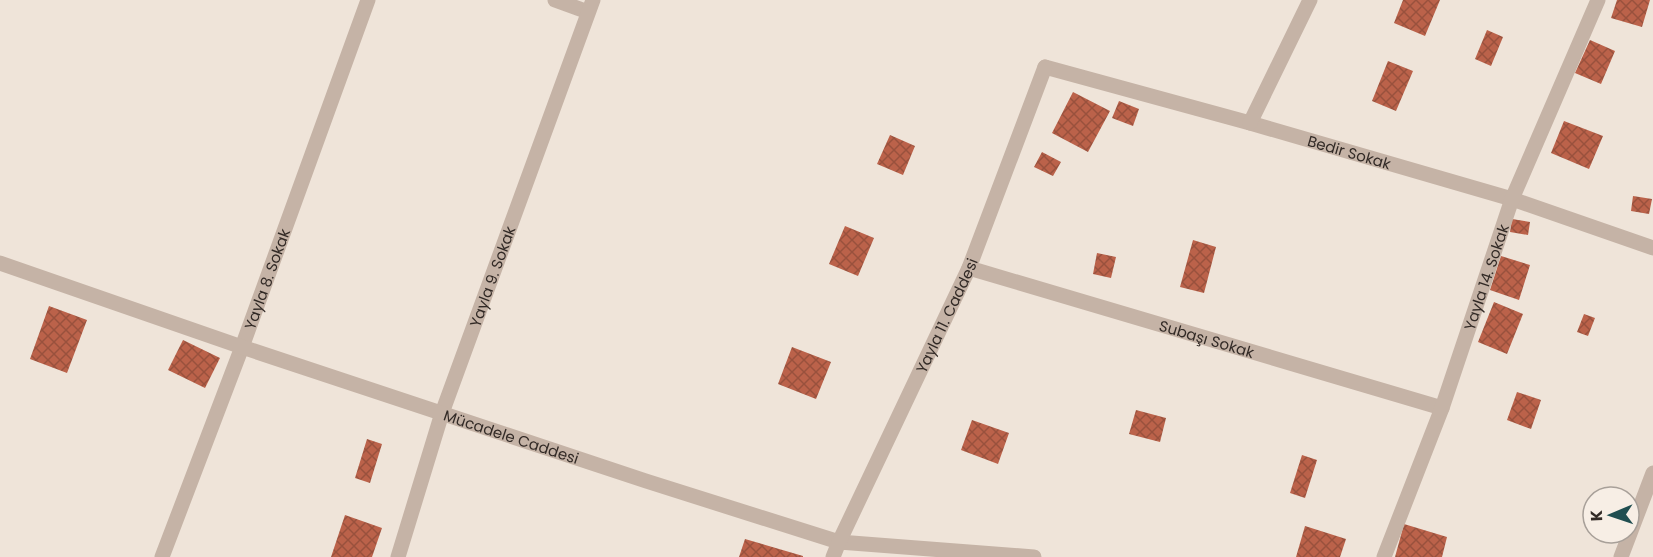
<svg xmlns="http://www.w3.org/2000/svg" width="1653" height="557" viewBox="0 0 1653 557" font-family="Poppins,sans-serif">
  <defs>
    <pattern id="building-cross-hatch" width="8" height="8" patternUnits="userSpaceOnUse" patternTransform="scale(1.5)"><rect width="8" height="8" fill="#bb624a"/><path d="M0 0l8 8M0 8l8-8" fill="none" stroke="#99513d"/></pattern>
  </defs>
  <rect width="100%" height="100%" fill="#efe4d9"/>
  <path fill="url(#building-cross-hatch)" d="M1403,0H1440L1425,36L1394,23Z
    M1617,0H1650L1642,27L1611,18Z
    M1487,30L1503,37L1491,66L1475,59Z
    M1590,40L1615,51L1601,84L1575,73Z
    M1388,61L1413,71L1396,111L1372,101Z
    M1073,92L1110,111L1088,152L1052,133Z
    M1119,101L1139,109L1133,126L1112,118Z
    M1564,121L1603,136L1589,169L1551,153Z
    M890,135L915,146L903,175L877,164Z
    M1042,152L1061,162L1053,176L1034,167Z
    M1633,196L1652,199L1649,214L1631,211Z
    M1512,219L1530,222L1528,235L1510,232Z
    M845,226L874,238L858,276L829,264Z
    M1193,240L1216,247L1204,293L1180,287Z
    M1097,253L1116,257L1111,278L1093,274Z
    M1501,256L1530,265L1519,300L1490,290Z
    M1494,302L1523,314L1507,354L1478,342Z
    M49,306L87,320L67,373L30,359Z
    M1584,314L1595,318L1588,336L1577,332Z
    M183,340L220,358L205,388L168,370Z
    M792,347L831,362L816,399L778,384Z
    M1517,392L1541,400L1531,429L1507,420Z
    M1136,410L1166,418L1160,442L1129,434Z
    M972,420L1009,433L998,464L961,450Z
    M367,439L382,444L370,483L355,478Z
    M1302,455L1317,460L1305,498L1290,493Z
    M345,515L382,528L372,557H331Z
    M1404,524L1447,537L1442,557H1395Z
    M1305,526L1346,539L1340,557H1296Z
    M745,539L803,556V557H739Z"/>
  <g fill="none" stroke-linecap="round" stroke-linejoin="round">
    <g stroke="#c5b3a6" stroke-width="15">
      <path d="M555,0L588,12"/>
      <path id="s1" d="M1045,67L1250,123L1512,199L1653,248"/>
      <path d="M1250,123L1310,0"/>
      <path id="s2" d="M969,268L1442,408"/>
      <path id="s3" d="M162,557L242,347L368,0"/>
      <path id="s4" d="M398,557L442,413L593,0"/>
      <path id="s5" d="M1384,557L1442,408L1512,199L1598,0"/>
      <path d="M1621,557L1653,473"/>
    </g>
    <g stroke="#c5b3a6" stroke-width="15">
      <path id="s6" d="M0,263L242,347L646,481L839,542L1034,557"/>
      <path id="s7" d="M833,557L839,542L969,268L1045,67"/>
    </g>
  </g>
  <g text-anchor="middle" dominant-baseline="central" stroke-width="5" stroke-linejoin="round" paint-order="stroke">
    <g font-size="15" fill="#322a26" stroke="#f7eee5">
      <text stroke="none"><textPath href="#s1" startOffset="316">Bedir Sokak</textPath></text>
      <text stroke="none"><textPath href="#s4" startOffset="296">Yayla 9. Sokak</textPath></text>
      <text stroke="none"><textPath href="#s5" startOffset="298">Yayla 14. Sokak</textPath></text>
      <text stroke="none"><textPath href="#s3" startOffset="297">Yayla 8. Sokak</textPath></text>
      <text stroke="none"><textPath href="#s7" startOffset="267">Yayla 11. Caddesi</textPath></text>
      <text stroke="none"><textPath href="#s2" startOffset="248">Subaşı Sokak</textPath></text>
      <text stroke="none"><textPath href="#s6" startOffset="540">Mücadele Caddesi</textPath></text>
    </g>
  </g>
  <g transform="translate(1611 515) rotate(268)"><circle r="28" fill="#f7eee5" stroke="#a8a099" stroke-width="1.5"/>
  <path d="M0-4.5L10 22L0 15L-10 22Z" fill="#204e50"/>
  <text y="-9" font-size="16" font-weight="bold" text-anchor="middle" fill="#322a26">K</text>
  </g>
</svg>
